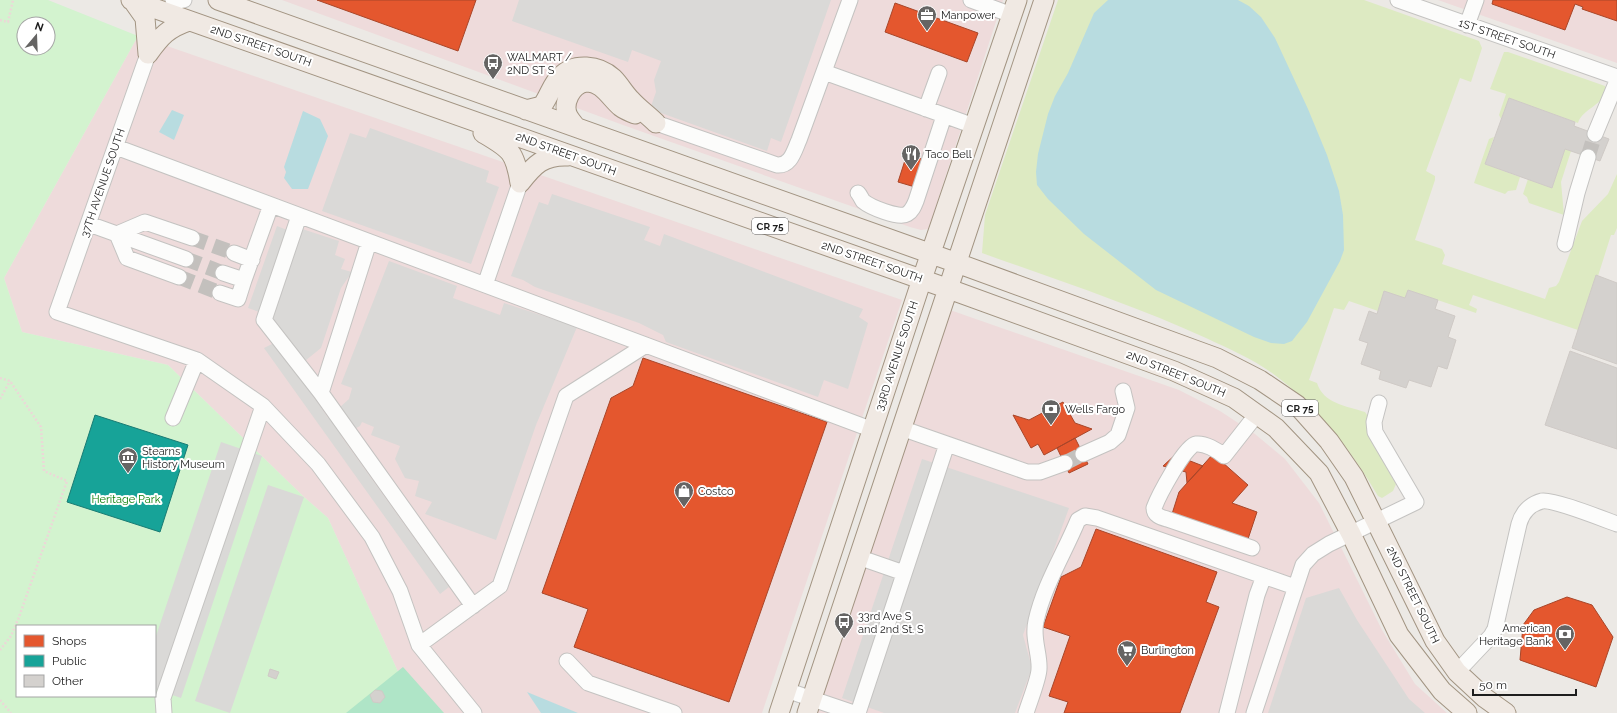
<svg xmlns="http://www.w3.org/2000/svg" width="1617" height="713" viewBox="0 0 1617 713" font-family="Raleway,sans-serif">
  <rect width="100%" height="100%" fill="#ece9e5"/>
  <path fill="#eedbdb" d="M282,0H1003L930,224L928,229L921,230L910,227L623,125Z
    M1438,0H1617V63Z
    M138,36L902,300L762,713H420L415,709L328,518L304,497L168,365L22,332L4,278Z
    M950,310L1179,390L1220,411L1255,434L1285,459L1319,503L1382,630L1415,684L1447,713H816Z"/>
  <path fill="#ddeac2" d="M1058,0H1364L1479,41L1482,48L1471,82L1460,78L1426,171L1435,176V180L1415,240L1442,249L1445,255L1442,264L1545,299L1549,288L1556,286L1559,282L1582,221L1608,194L1617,174V228L1614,235H1611L1598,276H1596L1578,330L1473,295L1469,305L1477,309L1476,313L1408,290L1405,298L1384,292L1378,311L1349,301L1344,310L1334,308L1309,380L1317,383C1323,403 1346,406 1365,412L1367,415L1368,435L1396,484L1393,491L1382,498L1378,496C1351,450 1322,412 1280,379C1258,361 1231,350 1206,338C1133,305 1057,280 982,253L985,215Z
    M1504,52H1508L1605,86C1611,102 1582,108 1578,123L1509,98L1501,119L1499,115L1506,94L1490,89Z
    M1494,137L1485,164L1520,177L1516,190L1508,191L1505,194L1474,183L1489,139Z
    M1565,149L1571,151L1561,182L1564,215L1529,203L1527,197L1523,194L1528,179L1552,188Z"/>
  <path fill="#d3f3cf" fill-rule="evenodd" d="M0,0H48L138,36L4,278L22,332L168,365L304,497L328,518L415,709L420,713H0ZM24,24H48V48H24ZM17,626H155V696H17Z"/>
  <path fill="#afe5c7" d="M403,667L444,713H346Z"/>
  <path fill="#dad9d7" d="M519,0H831L781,142L771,138L767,151L650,109L656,92L654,80L661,61L632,50L628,62L512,21Z
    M370,128L489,171L486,182L499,187L471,264L322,211L350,133L366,138Z
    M552,194L650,227L644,240L660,246L664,234L863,309L859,317L868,323L848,389L824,380L818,397L666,342L663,335L639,323L535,287L523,280L511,276L539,202L548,205Z
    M290,225L339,241L335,255L345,259L341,269L352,272L341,288L321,348L295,369L328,418L349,399L352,388L341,384L389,261L457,286L453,298L500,315L504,303L577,327L536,425L496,540L425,514L432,502L415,496L419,481L405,478L395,459L400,446L371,435L374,427L362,422L360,426L341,436L449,587L440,594L264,348L274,343L262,313L248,308L277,226L287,230Z
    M221,442L262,456L181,698L155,689V639Z
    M922,459L1069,508L1023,635L1032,668L1015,713H884L842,698Z
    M268,485L304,497L230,713L195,701Z
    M1339,588L1357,620L1409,699L1425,713H1268L1306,598Z"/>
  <path fill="#b8dce0" d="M1108,0H1238L1249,6L1261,17L1275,38L1308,109L1327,155L1339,191L1343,215L1344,250L1340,261L1307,322L1292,341L1284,344L1271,343L1254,337L1156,290L1084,234L1048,199L1037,185L1036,172L1038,154L1048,114L1055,96L1068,73L1094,13Z
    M172,110L184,115L174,140L159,132Z
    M303,111L320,119L328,136L308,189H292L284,178L286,172L284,167Z
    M527,692L578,713H541Z"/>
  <path fill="#e4572e" stroke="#a84629" d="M317,0H476L458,51Z
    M1493,0H1617V21L1582,9L1583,7L1575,4L1565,30L1492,4Z
    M895,3L978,33L967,62L885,32Z
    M907,154L924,160L915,187L898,182Z
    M643,358L827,422L729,702L574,647L588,609L542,593L611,398L633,386Z
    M1063,402L1075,423L1092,429L1044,455L1038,444L1031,448L1013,415L1029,420Z
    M1075,438L1088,464L1069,473L1057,448Z
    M1213,454L1248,485L1232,503L1257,512L1248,539L1172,514L1179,492Z
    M1175,455L1203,466L1187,483L1186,472L1163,466Z
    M1096,529L1217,572L1206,602L1219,607L1180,713H1064L1068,702L1049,696L1070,636L1043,627L1061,577L1081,567Z
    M1567,597L1592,605L1613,637L1596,687L1520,660L1523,625L1534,610Z"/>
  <path fill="#17a398" stroke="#197b73" d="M95,415L188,445L160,532L67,502Z"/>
  <path fill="#d4d1ce" stroke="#cfcac6" d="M1509,98L1575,122L1574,126L1609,139L1600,161L1565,149L1552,188L1485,164Z
    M1596,275L1617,283V364L1572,348Z
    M1408,290L1438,300L1435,309L1455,316L1448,337L1456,340L1447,369L1438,366L1431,387L1409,380L1406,388L1379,379L1381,371L1361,364L1368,343L1359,340L1369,311L1377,314L1384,291L1405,298Z
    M1570,351L1617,368V449L1545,425Z
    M270,669L279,672L276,679L268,676Z
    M375,690L382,691L385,697L380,703L373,702L370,695Z"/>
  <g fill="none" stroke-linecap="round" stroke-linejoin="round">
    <path stroke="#c3c0bd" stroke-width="15" stroke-dasharray="15 8" stroke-linecap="butt" d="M1588,157L1595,134
      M192,238L234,253
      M186,259L223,273
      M179,277L220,293
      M1065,463L1083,454"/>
    <g stroke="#c4c3c1" stroke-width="17">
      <path id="minor" d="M173,0L179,1L184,0
        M971,0L1012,15
        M1398,0L1617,77
        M1467,25L1476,0
        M148,54L57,312L197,360L263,406L318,464L372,537L400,591L419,645L474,713
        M824,72L974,126
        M926,109L939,73
        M656,123L777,165C791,166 794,151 799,140L850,0
        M1595,134L1617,81
        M116,147L873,430
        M858,193C860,195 861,198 863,201C870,207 899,219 907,214C912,211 914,206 916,201L944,116
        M299,216L264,320L321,393
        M89,224L186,259
        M369,242L321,393L473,606
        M1565,244L1577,193L1588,157
        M234,253L252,260
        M223,273L244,280L271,205
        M179,277L127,258L117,234L145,222L192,238
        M485,285L520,183
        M220,293L238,299L244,280
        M173,418L197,360
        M901,428L1027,472H1040L1065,463
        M1083,454L1110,442L1118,435L1127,408L1123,391
        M1252,548L1167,519C1160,517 1154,515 1154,508C1158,497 1185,445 1196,444C1205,443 1217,450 1224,456L1257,414
        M858,557L904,573
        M419,645L500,586L566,396L646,345
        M567,661L588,683L674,713
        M1457,672L1491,636L1495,629L1519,524C1522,513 1530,504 1542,501C1553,499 1603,519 1617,524
        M786,690L854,713
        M164,713L163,698L263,406
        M858,713L947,444
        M1026,713C1029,703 1039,678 1039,669C1040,654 1032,638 1036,621C1044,585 1064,554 1078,520L1085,516L1097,518L1295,587
        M1227,713L1257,595L1264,576
        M1254,713L1303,565L1313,554L1329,544L1416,502L1375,432L1374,422L1379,403"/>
    </g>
    <g stroke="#a29482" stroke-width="21">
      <path id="major" d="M131,0L949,289L1174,371L1234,398L1276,428L1319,473L1351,534L1399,635L1442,691L1467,713
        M218,0L957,263L1217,358L1260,380L1297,405L1329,441L1354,477L1435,641L1457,672L1485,698L1506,713
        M133,1L145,18L148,54
        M148,54C161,36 168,28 189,21
        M526,110L542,106C549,97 552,84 560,77C574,62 599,65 613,78C620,85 624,93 631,100C638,108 648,115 656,123
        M576,127C573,123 570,120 568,116C562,104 571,84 586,82C602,81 610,98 621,107C625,110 630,112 635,114
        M483,133C510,149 515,151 520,183
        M520,183C534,165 543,155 568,156
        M779,713L922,279L1017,0
        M807,713L1044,0"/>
    </g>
    <path stroke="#ebd8d7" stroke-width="2.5" stroke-dasharray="2 2" stroke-linecap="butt" d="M0,20L8,22L13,0
      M0,378L10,381L41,427L44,471L67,481L19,617L11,636L0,650
      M0,399L10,381
      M0,700L11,713"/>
    <use href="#minor" stroke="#fcfcfb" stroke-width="15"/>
    <use href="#major" stroke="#f0e9e3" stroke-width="19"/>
  </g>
  <defs>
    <g id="office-pin" transform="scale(1)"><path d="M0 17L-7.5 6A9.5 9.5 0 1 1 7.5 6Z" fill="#656463" stroke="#fff"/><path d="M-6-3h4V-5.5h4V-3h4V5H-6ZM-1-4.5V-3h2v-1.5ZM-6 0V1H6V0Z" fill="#fff"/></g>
    <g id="bus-pin" transform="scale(1)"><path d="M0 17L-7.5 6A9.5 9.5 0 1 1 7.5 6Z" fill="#656463" stroke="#fff"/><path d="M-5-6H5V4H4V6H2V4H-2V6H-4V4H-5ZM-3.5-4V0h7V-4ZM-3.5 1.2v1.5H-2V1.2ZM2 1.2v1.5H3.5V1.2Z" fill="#fff"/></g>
    <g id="restaurant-pin" transform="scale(1)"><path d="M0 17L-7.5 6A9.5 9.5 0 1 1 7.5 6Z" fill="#656463" stroke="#fff"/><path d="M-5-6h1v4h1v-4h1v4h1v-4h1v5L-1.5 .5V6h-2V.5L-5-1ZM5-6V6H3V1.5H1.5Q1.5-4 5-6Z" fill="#fff"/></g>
    <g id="bank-pin" transform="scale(1)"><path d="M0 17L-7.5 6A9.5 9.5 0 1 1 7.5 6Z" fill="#656463" stroke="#fff"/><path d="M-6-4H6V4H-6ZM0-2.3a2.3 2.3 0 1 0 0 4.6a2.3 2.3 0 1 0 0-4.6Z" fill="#fff"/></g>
    <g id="museum-pin" transform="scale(1)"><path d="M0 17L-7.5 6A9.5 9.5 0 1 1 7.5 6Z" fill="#656463" stroke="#fff"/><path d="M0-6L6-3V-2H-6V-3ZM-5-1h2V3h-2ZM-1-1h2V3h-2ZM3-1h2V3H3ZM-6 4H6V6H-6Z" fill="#fff"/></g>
    <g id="shop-pin" transform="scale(1)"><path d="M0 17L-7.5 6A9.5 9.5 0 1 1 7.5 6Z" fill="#656463" stroke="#fff"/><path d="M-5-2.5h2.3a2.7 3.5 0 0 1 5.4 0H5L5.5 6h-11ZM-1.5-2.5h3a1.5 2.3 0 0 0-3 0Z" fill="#fff"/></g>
    <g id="supermarket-pin" transform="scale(1)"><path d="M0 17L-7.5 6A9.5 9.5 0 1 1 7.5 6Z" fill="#656463" stroke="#fff"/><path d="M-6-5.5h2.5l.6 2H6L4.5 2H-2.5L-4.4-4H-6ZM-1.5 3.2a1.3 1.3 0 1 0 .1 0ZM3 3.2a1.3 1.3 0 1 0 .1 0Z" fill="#fff"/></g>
  </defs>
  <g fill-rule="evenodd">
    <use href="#office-pin" x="927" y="15"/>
    <use href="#bus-pin" x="493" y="63"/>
    <use href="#restaurant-pin" x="911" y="154"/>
    <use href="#bank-pin" x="1051" y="409"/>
    <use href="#museum-pin" x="128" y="457"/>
    <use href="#shop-pin" x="684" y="491"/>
    <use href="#bus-pin" x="844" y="622"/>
    <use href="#bank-pin" x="1565" y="634"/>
    <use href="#supermarket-pin" x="1127" y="650"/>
  </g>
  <g text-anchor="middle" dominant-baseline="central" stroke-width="4" stroke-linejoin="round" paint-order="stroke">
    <g fill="#fff" stroke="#616161" stroke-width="1">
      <rect x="752" y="218" width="36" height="16" rx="3"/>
      <rect x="1282" y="400" width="36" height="16" rx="3"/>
    </g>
    <g font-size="10" font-weight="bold" fill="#1d1d1d">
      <text x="770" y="226">CR 75</text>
      <text x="1300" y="408">CR 75</text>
    </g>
    <g font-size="11" fill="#1d1d1d" stroke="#fff" text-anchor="start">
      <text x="941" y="15">Manpower</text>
      <text x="507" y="57">WALMART /<tspan x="507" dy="13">2ND ST S</tspan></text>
      <text x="925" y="154">Taco Bell</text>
      <text x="1065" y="409">Wells Fargo</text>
      <text x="142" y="451">Stearns<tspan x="142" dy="13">History Museum</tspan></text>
      <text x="698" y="491">Costco</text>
      <text x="858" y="616">33rd Ave S<tspan x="858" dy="13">and 2nd St. S</tspan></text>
      <text x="1551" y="628" text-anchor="end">American<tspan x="1551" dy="13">Heritage Bank</tspan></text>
      <text x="1141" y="650">Burlington</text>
    </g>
    <g font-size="11" fill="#1d1d1d" stroke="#fff">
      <text transform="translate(1507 39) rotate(19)">1ST STREET SOUTH</text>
      <text transform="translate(261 46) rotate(19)">2ND STREET SOUTH</text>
      <text transform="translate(566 154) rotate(20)">2ND STREET SOUTH</text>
      <text transform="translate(103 183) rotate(-71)">37TH AVENUE SOUTH</text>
      <text transform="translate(872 262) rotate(19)">2ND STREET SOUTH</text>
      <text transform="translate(897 356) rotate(-72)">33RD AVENUE SOUTH</text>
      <text transform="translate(1176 374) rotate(22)">2ND STREET SOUTH</text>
      <text transform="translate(1413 595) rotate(64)">2ND STREET SOUTH</text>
    </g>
    <g font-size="11" fill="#0b7f07" stroke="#fff">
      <text x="126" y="499">Heritage Park</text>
    </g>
  </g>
  <rect x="16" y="625" width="140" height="72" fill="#ffffff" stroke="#a5a5a5"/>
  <rect x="24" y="635" width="20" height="12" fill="#e4572e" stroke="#a5a5a5"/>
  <text x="52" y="645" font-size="12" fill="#1d1d1d">Shops</text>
  <rect x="24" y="655" width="20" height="12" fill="#17a398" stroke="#a5a5a5"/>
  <text x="52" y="665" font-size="12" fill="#1d1d1d">Public</text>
  <rect x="24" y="675" width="20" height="12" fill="#d4d1ce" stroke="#a5a5a5"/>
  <text x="52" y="685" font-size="12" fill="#1d1d1d">Other</text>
  <g transform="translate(36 36) rotate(19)"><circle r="19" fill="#ffffff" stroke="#a5a5a5"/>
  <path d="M0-3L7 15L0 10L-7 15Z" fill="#656463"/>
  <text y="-6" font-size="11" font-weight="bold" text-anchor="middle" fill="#1d1d1d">N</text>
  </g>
  <path d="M1473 689v6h103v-6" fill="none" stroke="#1d1d1d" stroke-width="2"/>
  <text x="1479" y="689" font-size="12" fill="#1d1d1d" stroke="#ffffff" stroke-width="3" paint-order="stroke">50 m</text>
</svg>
